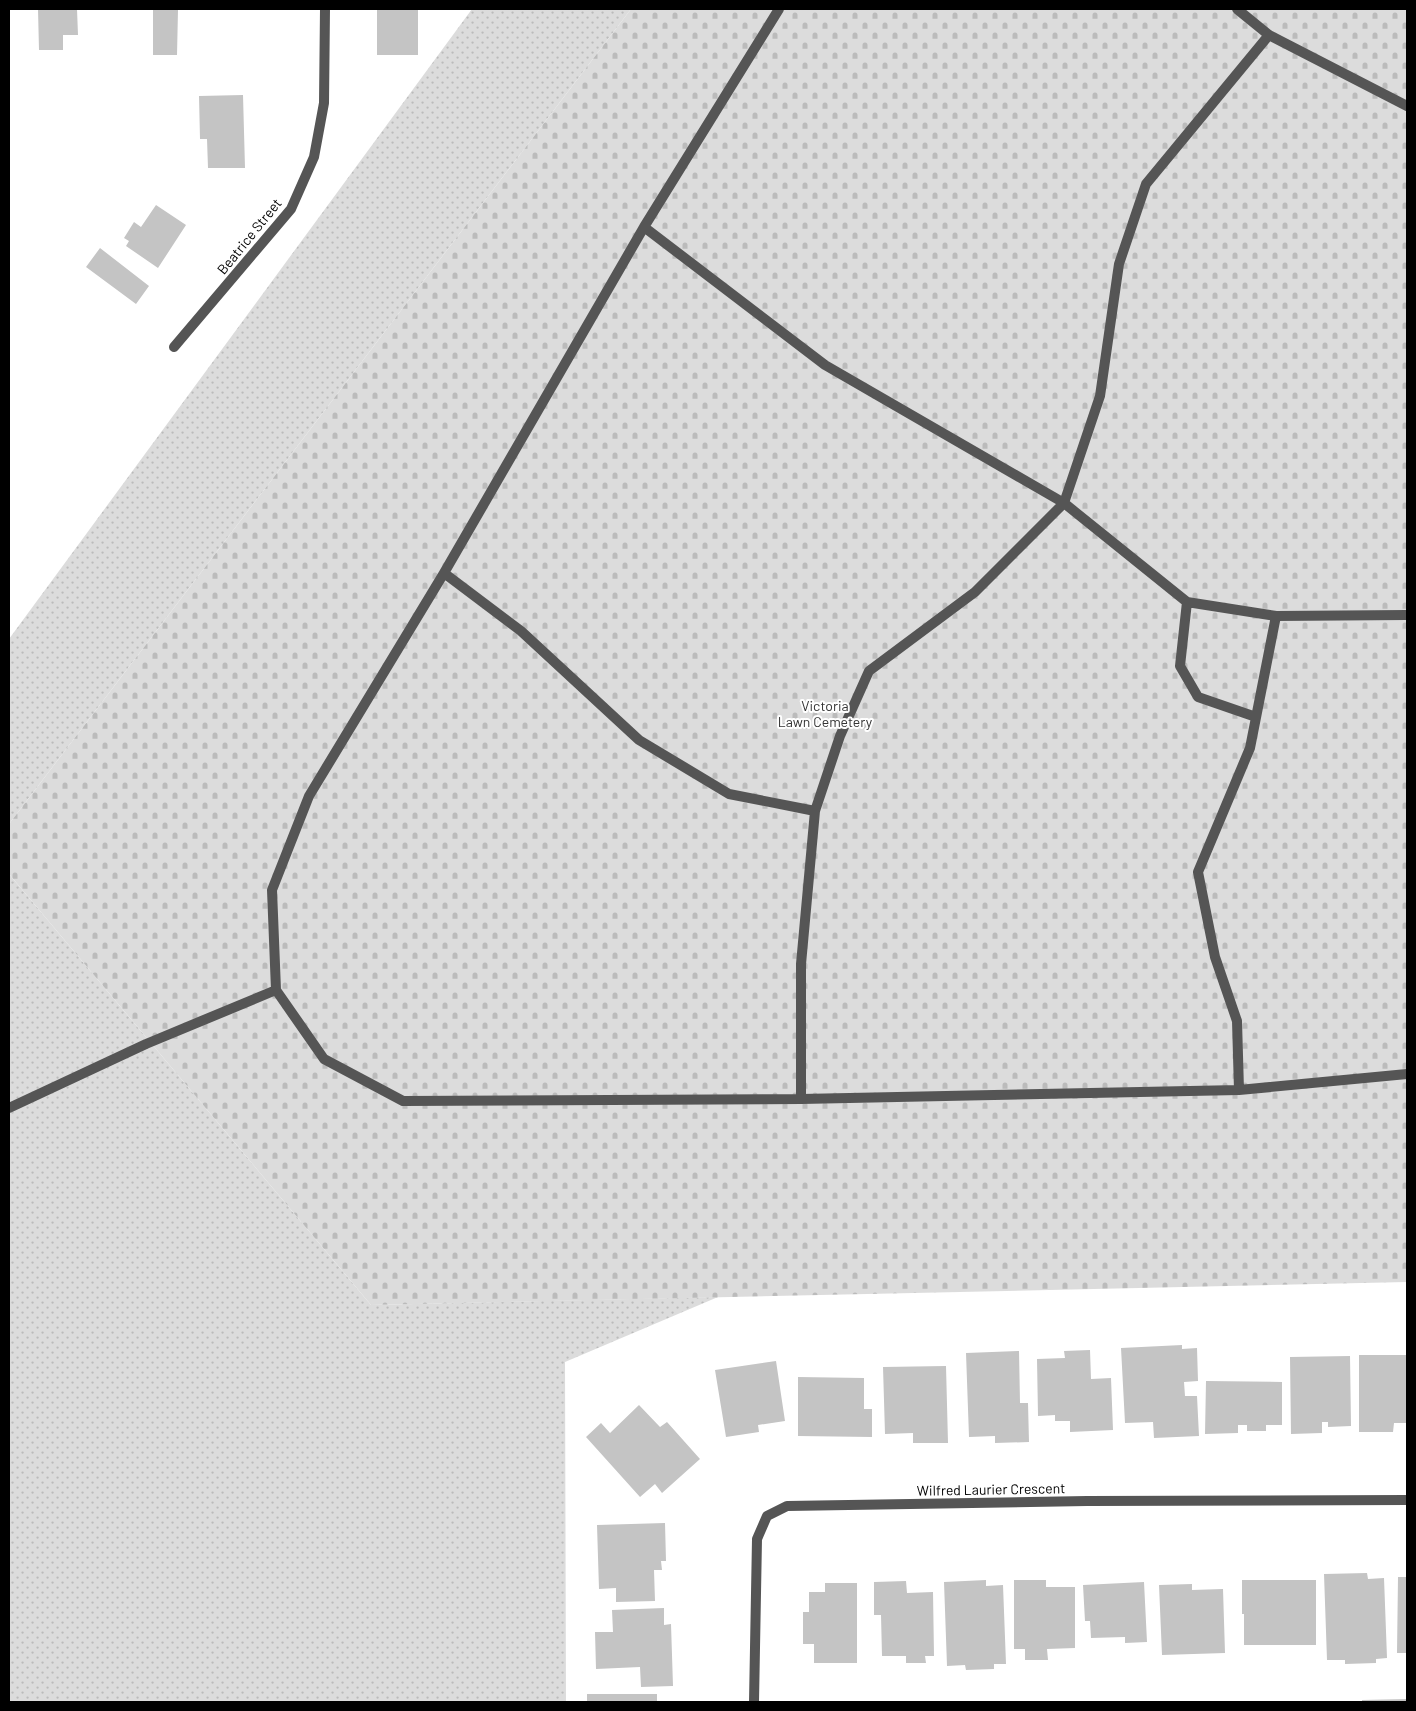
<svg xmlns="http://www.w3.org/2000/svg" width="1416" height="1711" viewBox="0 0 1416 1711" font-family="Barlow,sans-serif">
  <defs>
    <pattern id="grass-dots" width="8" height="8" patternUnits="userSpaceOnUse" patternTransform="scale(1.25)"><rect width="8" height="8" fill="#dcdcdc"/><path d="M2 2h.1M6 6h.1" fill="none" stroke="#bbb" stroke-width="1.8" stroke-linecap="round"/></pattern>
    <pattern id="cemetery-stones" width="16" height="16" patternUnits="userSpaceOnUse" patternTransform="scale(1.25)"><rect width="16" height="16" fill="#dcdcdc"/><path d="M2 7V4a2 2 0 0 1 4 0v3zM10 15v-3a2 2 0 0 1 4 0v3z" fill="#bbb"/></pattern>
  </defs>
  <rect width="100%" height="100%" fill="#fff"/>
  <path fill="url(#grass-dots)" d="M472,9H631L9,824V639Z
    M9,874L371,1305L718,1297L565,1362L566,1702H9Z"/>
  <path fill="url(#cemetery-stones)" d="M631,9H1407V1282L371,1305L9,874V824Z"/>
  <path fill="#c4c4c4" d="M38,9H77L78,35H63V50H39Z
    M377,9H418V55H377Z
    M153,10H178L177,55H153Z
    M243,95L245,168H208L207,139H200L199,96Z
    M156,205L186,225L158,268L126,246L129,241L124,238L134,222L141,227Z
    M100,248L149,286L136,304L86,267Z
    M1182,1345V1349L1197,1348L1198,1381L1184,1382L1185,1396H1197L1199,1436L1154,1438L1153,1422L1125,1423L1121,1348Z
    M1090,1350L1091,1379L1111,1378L1113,1430L1070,1432V1421H1055V1415L1038,1416L1037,1359L1065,1358L1064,1351Z
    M1019,1351L1020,1403H1028L1029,1442L995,1443V1436L969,1437L966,1353Z
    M1359,1355H1407V1423H1394L1393,1432H1359Z
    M1350,1356L1351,1426L1328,1427V1422H1322V1433L1291,1434L1290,1357Z
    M776,1361L785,1421L758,1425L759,1432L726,1437L715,1370Z
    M946,1366L948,1443H913V1433L885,1434L883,1367Z
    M798,1377L864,1378V1409H872V1437L798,1436Z
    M1206,1381L1282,1382V1425H1266V1431H1247V1425H1238V1433L1205,1434Z
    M639,1405L660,1427L667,1422L700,1459L662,1493L655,1484L640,1497L586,1437L601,1423L610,1433Z
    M665,1523L666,1561H661L662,1570H654L655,1601L616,1602V1588L599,1589L597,1525Z
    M1367,1573L1368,1579L1384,1578L1387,1658L1376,1659V1663L1345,1664V1660H1327L1324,1574Z
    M1398,1577H1407V1653H1397Z
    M986,1580V1586L1003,1585L1006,1664H994V1669L966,1670L965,1665L947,1666L944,1582Z
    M1014,1580H1046V1587H1075V1648L1047,1649L1048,1660H1025V1649H1014Z
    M1242,1580H1316V1645H1244V1614H1242Z
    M906,1581L907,1593L933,1592L934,1656H925L926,1663H906V1656H882L881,1615H874V1582Z
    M1144,1582L1147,1642L1125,1643V1637L1091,1638L1090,1621H1085L1083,1585Z
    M825,1583H857V1663H814V1644H803V1612H809V1592H825Z
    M1192,1584V1590L1223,1589L1225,1653L1162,1655L1159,1585Z
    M664,1608V1625L671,1624L673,1686L641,1687L640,1667L596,1669L595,1632H613L612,1610Z
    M587,1694H657V1702H587Z
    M1407,1699V1702H1362V1700Z"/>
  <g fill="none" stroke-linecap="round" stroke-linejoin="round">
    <path stroke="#555" stroke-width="10" d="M779,9L644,227L444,573L309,796L272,890L276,990L324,1059L403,1101L801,1099L1239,1090L1407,1074
      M1237,9L1269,35L1407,106
      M644,227L825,365L1064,503L1187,602L1276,616L1407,615
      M444,573L521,631L639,740L729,794L815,811
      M1187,602L1180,666L1198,697L1256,717
      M1239,1090L1237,1021L1215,957L1198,872L1250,748L1276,616
      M801,1099V964L815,811L840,736L869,671L975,592L1064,503L1100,396L1119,264L1146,184L1269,35
      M9,1108L146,1044L276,990"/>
    <path stroke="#555" stroke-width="10" d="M174,347L291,209L314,157L324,103L325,9
      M754,1702L757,1539L767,1516L787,1506L1087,1501L1407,1500"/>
  </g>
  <g text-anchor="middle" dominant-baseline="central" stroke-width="4" stroke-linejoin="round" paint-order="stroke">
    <g font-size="14" fill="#000" stroke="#fff">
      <text transform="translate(249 236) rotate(-51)">Beatrice Street</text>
      <text transform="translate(991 1489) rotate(-1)">Wilfred Laurier Crescent</text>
    </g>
    <g font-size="14" fill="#333" stroke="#fff">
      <text x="825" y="705">Victoria<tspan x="825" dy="16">Lawn Cemetery</tspan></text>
    </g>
  </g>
  <rect width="1416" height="1711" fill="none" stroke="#000000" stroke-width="20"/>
</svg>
